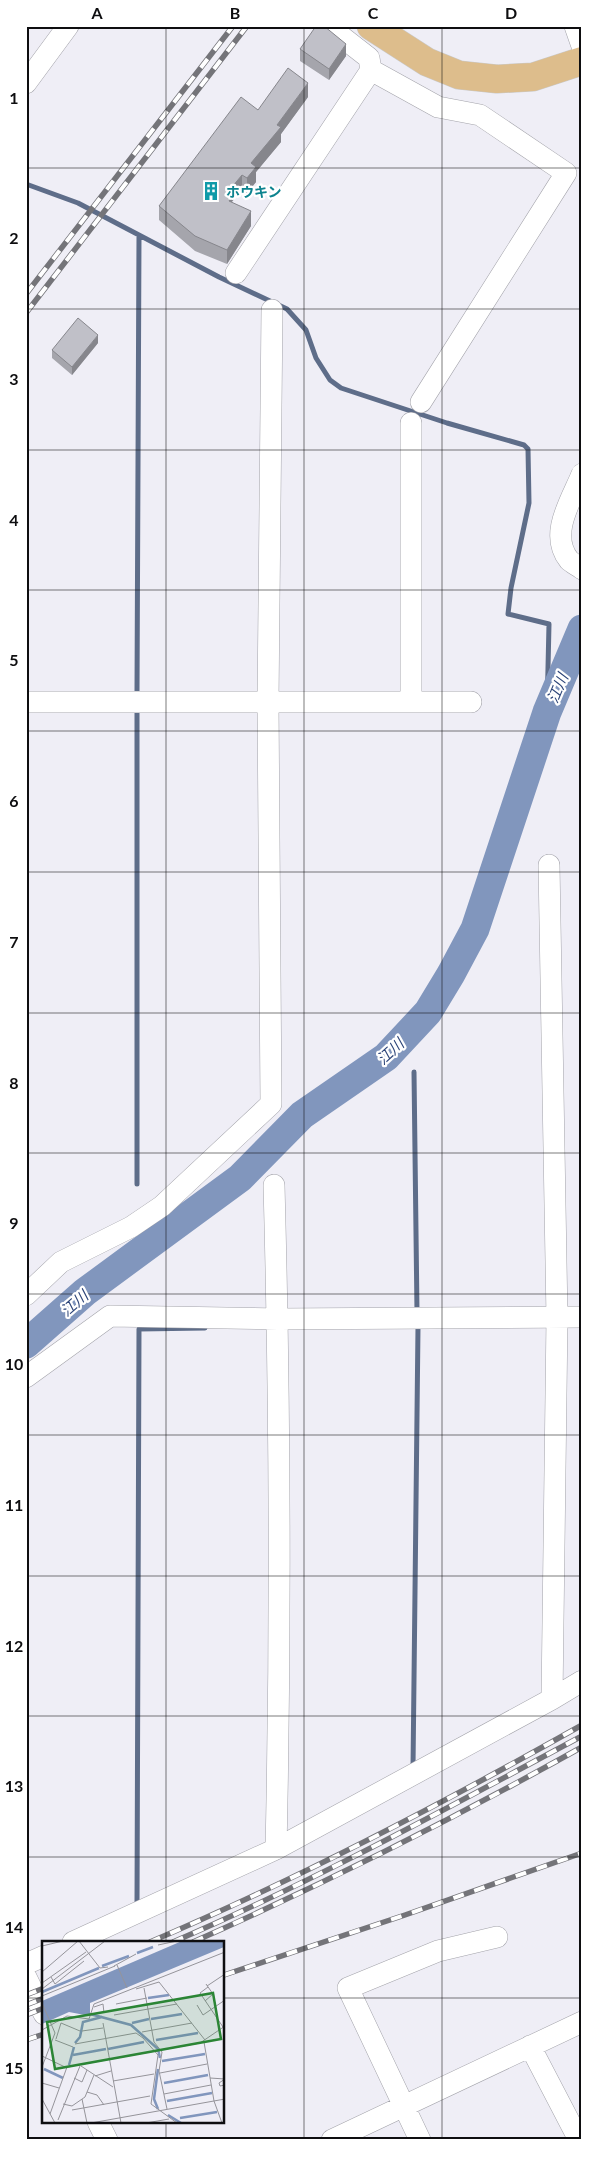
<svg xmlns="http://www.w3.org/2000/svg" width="608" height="2166" viewBox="0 0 608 2166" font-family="Lato,'Noto Sans JP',sans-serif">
  <rect width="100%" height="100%" fill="#efeef6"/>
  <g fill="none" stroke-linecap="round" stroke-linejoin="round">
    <path stroke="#5e6d89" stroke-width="5" d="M26,184L78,203L219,277L287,309L306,330L316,358L330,380L341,388L447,423L524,445L528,449L529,503L511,588L508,614L549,624L547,712
      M137,692L139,236
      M414,1072L417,1312
      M137,1184V707
      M413,1768L418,1327
      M137,1906L139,1329L205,1328"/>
    <path stroke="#8196bd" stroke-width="29" d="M26,1344L85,1292L240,1178L302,1115L386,1057L428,1012L451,974L475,929L547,712L582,629"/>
    <g stroke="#a3a3aa" stroke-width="22">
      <path id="minor" d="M575,26L582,46
        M371,70L438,107L480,115L566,173L421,402
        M26,83L68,26
        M236,273L371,70L369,58L328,26
        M582,474C572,499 548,534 569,560C572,563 578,566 582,569
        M26,702H471
        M411,702V423
        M549,865L557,1318L552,1699
        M274,1185C280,1407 281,1628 276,1849
        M26,1295L61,1262L131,1227L162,1206L271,1104L268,702L272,310
        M26,1377L110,1316L278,1319L582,1317
        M73,1942L276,1849L552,1699L582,1681
        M26,1964L44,1956
        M26,1977L44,2014
        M530,2046L579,2140
        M98,2122L107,2140
        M332,2140L582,2022
        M420,2140L348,1988L438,1951L497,1937"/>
    </g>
    <g stroke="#cacaca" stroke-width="29">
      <path id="major" d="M371,26L427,62L459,75L497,79L533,77L582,61"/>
    </g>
    <use href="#minor" stroke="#fff" stroke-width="21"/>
    <use href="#major" stroke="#ddbd8c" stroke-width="28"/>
    <g stroke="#747479" stroke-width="5.5">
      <path id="rail" d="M26,294L233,26
        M26,313L247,26
        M150,1942C298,1879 442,1804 582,1725
        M173,1942C313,1882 447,1808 582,1736
        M193,1942C326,1883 455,1818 582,1747
        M224,1975L405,1915L582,1853
        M26,1995L44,1988
        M26,2005L44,1998
        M26,2015L44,2008
        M26,2040L44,2034"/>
    </g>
    <use href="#rail" stroke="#fff" stroke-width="4" stroke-dasharray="11" stroke-linecap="butt"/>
  </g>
  <path fill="#a5a5ac" d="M300,49L346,56L329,80L300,61Z
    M308,97L281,134V142L256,172V182L247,193L242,189L232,202L251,226L227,264L195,251L159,220V206L258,110Z
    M98,343L72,375L52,358V350Z"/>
  <path fill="#86868c" d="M346,44V56L329,80V69Z
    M308,83V97L281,134V142L256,172V182L247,193V178L251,163L277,125Z
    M242,175V189L229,205L227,193Z
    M251,211V226L227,264V250Z
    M98,335V343L72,375V367Z"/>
  <path fill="#c0c0c8" stroke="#86868c" d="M316,26H324L346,44L329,69L300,49Z
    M288,68L308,83L277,125L281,127L251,163L256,167L247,178L242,175L227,193L231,198L229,201L251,211L227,250L195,236L159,206L241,97L258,110Z
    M78,318L98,335L72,367L52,350Z"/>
  <path fill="none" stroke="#0e0e10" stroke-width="1" stroke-opacity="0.55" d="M166,26V1942M304,26V2140M442,26V2140M26,168H582M26,309H582M26,450H582M26,590H582M26,731H582M26,872H582M26,1013H582M26,1153H582M26,1294H582M26,1435H582M26,1576H582M26,1716H582M26,1857H582M26,1998H44M224,1998H582M166,2122V2140"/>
  <defs>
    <g id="building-bare" transform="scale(1.5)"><path d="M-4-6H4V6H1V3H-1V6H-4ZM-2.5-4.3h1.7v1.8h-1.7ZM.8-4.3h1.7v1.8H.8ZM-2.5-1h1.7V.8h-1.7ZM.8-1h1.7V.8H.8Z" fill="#0f9aa8" stroke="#fff" stroke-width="2.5" paint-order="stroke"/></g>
  </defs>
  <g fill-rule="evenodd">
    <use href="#building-bare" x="211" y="191"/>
  </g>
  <g text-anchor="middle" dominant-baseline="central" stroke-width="4.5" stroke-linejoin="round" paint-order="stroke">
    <g font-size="14" font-weight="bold" fill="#0d838f" stroke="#fff" text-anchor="start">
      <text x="226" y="191">ホウキン</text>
    </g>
    <g font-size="15" font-style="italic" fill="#2d4579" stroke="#fff">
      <text transform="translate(557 688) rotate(-67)">江川</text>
      <text transform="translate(390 1051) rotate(-43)">江川</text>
      <text transform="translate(74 1303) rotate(-41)">江川</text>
    </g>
  </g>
  <g transform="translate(42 1941)">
    <rect width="182" height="182" fill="#efeef6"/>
    <path d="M140,0H182V6L48,62V75L27,71L0,83V60Z" fill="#8196bd"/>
    <path fill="none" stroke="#8196bd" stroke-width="2.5" d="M95,12L111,6M60,25L87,15M0,51L57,27M106,57L127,54M48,73L89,84L116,108L118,117M109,78L140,73M90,82L107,78M114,99L156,92M33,102L38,96L41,81L60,76M66,108L102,101M31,114L64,108M120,120L163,113M27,124L32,106M2,128L21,137M116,128L112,158L116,168M122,142L166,134M125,160L170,152M126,174L139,182M138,177L175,171"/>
    <path fill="none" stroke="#95949a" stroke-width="1" d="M37,0L58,27L66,26M116,4L135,0M0,5L21,0M75,24L85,47M72,25L94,13M0,31L36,0M9,36L13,43L42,20M0,42L44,11M165,45L183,33M166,46L158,52L181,86M102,47L112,101L120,111L117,130L125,168M0,48L63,0M94,48L117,41L163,99M0,55L73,25M163,60L171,53L164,43M0,62L13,92L0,126M74,63L105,57M155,64L161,74L183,59M52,66L61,63L62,72M72,74L135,63M61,82L79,182M0,89L25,75L47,78L52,63L183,11M40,90L61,87M100,91L150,82M14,98L19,82L38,90M13,99L31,106M162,101L172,160L180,182M33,103L94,92L101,97L116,114L109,163L135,182M0,115L23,126L36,124L158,102L183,85M39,125L71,146M118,132L165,123M53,135L69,130M32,137L40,141L45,129M168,137L183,138M183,138L177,142L178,145L183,144M71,140L112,133M0,142L17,147M45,151L55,154L62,164M122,153L169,144M0,158L13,182M40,158L45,182M21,163L30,165L43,156L52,134M30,169L108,155M8,173L25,126M16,179L38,125M49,182L183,158M104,182L127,178"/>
    <path fill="#2b8535" fill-opacity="0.15" stroke="#2b8535" stroke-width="2.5" d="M171,52L179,98L13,128L5,81Z"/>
    <rect width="182" height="182" fill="none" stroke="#0e0e10" stroke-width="2.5"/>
  </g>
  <rect width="608" height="2166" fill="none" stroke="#ffffff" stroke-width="55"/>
  <rect x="28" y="28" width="552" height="2110" fill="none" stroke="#0e0e10" stroke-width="2"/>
  <g font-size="16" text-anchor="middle" font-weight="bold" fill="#0e0e10">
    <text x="97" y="19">A</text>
    <text x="235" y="19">B</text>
    <text x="373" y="19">C</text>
    <text x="511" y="19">D</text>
    <text x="14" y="104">1</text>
    <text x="14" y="244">2</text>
    <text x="14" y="385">3</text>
    <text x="14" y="526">4</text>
    <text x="14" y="666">5</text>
    <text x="14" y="807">6</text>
    <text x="14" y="948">7</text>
    <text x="14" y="1089">8</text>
    <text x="14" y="1229">9</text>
    <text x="14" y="1370">10</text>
    <text x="14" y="1511">11</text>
    <text x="14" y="1652">12</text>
    <text x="14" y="1792">13</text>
    <text x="14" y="1933">14</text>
    <text x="14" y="2074">15</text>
  </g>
</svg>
